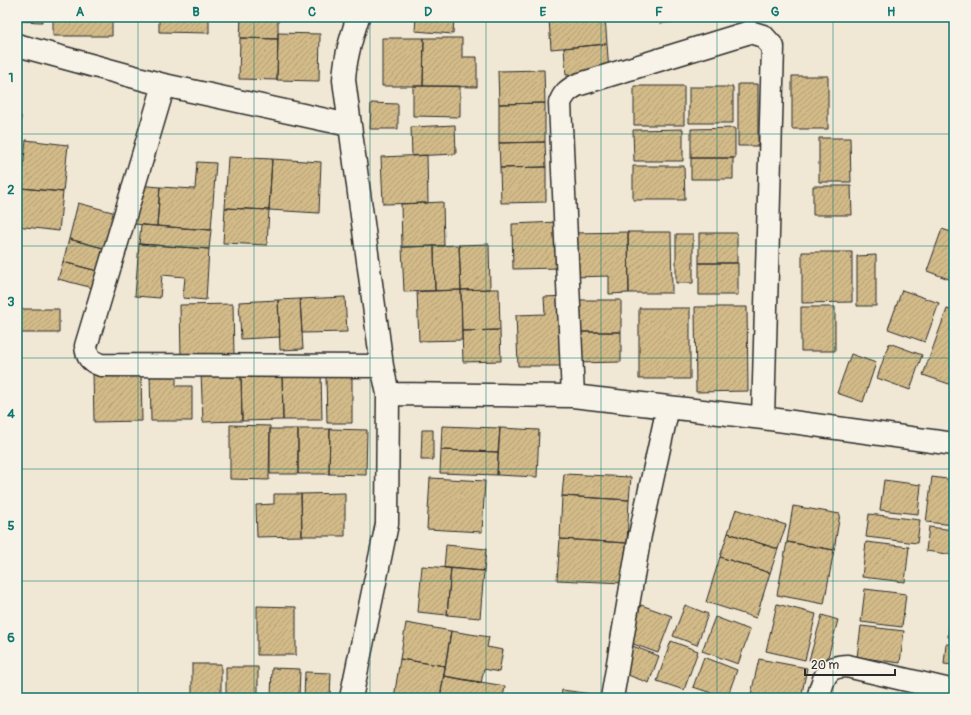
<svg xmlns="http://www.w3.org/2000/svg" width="971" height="715" viewBox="0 0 971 715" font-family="Pangolin,sans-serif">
  <defs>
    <pattern id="building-hatch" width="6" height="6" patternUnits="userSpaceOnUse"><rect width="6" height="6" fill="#d2ba89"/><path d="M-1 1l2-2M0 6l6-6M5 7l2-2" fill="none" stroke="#b4a076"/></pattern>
  </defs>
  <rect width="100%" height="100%" fill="#f0e8d5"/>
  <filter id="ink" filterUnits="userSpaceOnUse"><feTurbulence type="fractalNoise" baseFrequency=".025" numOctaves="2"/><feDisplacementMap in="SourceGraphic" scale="8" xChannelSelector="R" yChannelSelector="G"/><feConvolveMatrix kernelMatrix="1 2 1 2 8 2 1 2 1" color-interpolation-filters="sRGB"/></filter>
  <g filter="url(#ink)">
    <path fill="url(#building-hatch)" stroke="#2b2b2b" d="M17,17H43L42,22L17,21Z
      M53,17H112V36H53Z
      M159,17H209V33L159,32Z
      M241,17H278V39L240,38Z
      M416,17H454L453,34L415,31Z
      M540,17H580L540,20Z
      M580,17H605L607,44L551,49L549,19Z
      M613,17H656V18L613,22Z
      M660,17H678L679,22L660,23Z
      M278,33L320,34L319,81L277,80Z
      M240,38L278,39L277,80L239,79Z
      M382,38H424L423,86H382Z
      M424,38H462V57H477V87L423,86Z
      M607,44L609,72L566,75L564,48Z
      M544,70L545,103L499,104L498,71Z
      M792,76H828V129H792Z
      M17,83H20L18,116H17Z
      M738,84H758V146H738Z
      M413,86H460V117L413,116Z
      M634,86H684V125H634Z
      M689,87H733V123H689Z
      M371,103L398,104V129H370Z
      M545,103V142L499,143V104Z
      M17,116H21L19,152H17Z
      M455,125L456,154L412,156L411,127Z
      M735,128V158H691V129Z
      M683,129V161H634L633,130Z
      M819,138H850L851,182H819Z
      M26,140L68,145L63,192L21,188Z
      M545,142L546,167L500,168L499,143Z
      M427,155L428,203L383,204L381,157Z
      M228,157L272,159L269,210L225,208Z
      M691,158H733V179H691Z
      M272,159L321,162L319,213L269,210Z
      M197,162L216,163L211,230L157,226L160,187L195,189Z
      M633,166H684L685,200H633Z
      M546,167V202L501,203L500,168Z
      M137,185L160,187L157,226L134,224Z
      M813,186H851L852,215H813Z
      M21,188L63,192L59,231L17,226Z
      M443,202L444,246L402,247L401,204Z
      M78,203L120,214L111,250L69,239Z
      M225,208L269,210L267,245L223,243Z
      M558,222L560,268L513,269L512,224Z
      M141,225L211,230L209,249L139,244Z
      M942,229L954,233V281L927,271Z
      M628,232H671L672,293H629Z
      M628,232L629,293L609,294V276L574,277V233Z
      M699,233H737V263H699Z
      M676,234H693V283H676Z
      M69,239L111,250L105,273L63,262Z
      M139,244L209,249L206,300L183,298L185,277L162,275L160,298L135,296Z
      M489,244L490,289L461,290L459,245Z
      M459,245L461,290L435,291L434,246Z
      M434,246L435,291L404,292L402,247Z
      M802,252H852V302L802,303Z
      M876,255V306H857V256Z
      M63,262L105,273L101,290L58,279Z
      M699,263H738V295H699Z
      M490,289H499L500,330L462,331L461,290Z
      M461,290L462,340L419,341L417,291Z
      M902,290L939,303L925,342L888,329Z
      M566,296L567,366H518L516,315L545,314L544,297Z
      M345,297L347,332L302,333L300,299Z
      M300,299L303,349L280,350L278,300Z
      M278,300L280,337L241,339L239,302Z
      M576,300H621V332H576Z
      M233,304L234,356L181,357L180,305Z
      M695,307H747L748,391L696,392Z
      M801,307H835V351H801Z
      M639,308H690V379H639Z
      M17,309H59V333H17Z
      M947,309L954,311V378L952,385L923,375Z
      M500,330L501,361L463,362L462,331Z
      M576,332H621V362L576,363Z
      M889,343L922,355L910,390L877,378Z
      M851,354L876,363L863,402L837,393Z
      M150,371H176V386H192V421H151Z
      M282,371H321L322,420H283Z
      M282,371L283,420L242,421L241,372Z
      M93,372H141L142,421L94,422Z
      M241,372L242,421L203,422L201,373Z
      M326,377H352V423H327Z
      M230,425L270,426L269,480L230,479Z
      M442,426L500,428L498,452L441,450Z
      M500,428L539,430L537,477L497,475Z
      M270,429H298V474H270Z
      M298,429H330L329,474H298Z
      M330,429L367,430L366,475L329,474Z
      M422,430H433V460H421Z
      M441,450L498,452L497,475L440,473Z
      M564,474L631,477L629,500L562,496Z
      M932,477L954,480V525L926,522Z
      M430,478L485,481L482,532L427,529Z
      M884,480L921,485L918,514L880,510Z
      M345,493V536H302L301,494Z
      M274,494H301L302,536L257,537L256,505L274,504Z
      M562,496L629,500L627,543L560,539Z
      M793,506L840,514L834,550L787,542Z
      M736,509L786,525L778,549L728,533Z
      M869,514L920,520L917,543L866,537Z
      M929,527L954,530V555L926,551Z
      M728,533L778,549L770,573L720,557Z
      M560,539L627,543L624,583L557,580Z
      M787,542L834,550L824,604L777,595Z
      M866,542L909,547L905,582L862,577Z
      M446,545L486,549L484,571L444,568Z
      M720,557L770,573L756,618L706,602Z
      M422,566L451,568L447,615L418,612Z
      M451,568L484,571L480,618L447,615Z
      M954,575V609H951Z
      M865,589L906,594L902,627L861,622Z
      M777,604L816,614L805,660L766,651Z
      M641,605L672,616L658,653L628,642Z
      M685,605L708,614L697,645L673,636Z
      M257,606L296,607V655H257Z
      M950,614H954V638L948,637Z
      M822,615L838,620L826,665L809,660Z
      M715,617L750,630L738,664L702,651Z
      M406,623L451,631L445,666L400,659Z
      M861,626L904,631L900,663L857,657Z
      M451,631L489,637L487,647L503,650L499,672L484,669L481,683L444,676Z
      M671,641L698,651L684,690L657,681Z
      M946,644L954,645V665L944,664Z
      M630,645L659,656L649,683L620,672Z
      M704,657L737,670L727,698L693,687Z
      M400,659L445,666L440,698H394Z
      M759,659L807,668L801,698H769L751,694Z
      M192,664H221V698H192Z
      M226,667H258V698H226Z
      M272,668L300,669L299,698H271Z
      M305,672L331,673L330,698H304Z
      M444,676L505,686L503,698H440Z
      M562,690L606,696L605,698H561Z"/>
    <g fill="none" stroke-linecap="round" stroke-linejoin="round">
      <g stroke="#2b2b2b" stroke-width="25">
        <path id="street" d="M17,45L164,85L349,125
          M164,85L86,346C87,357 90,361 101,365L382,366
          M388,394L573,396L763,418L954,444
          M573,396L560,103C564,93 568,90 577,85L750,32L763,36L773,47L763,418
          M351,698L387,524L388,394L382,366L344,80C345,58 351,38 358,17
          M612,698L640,535L668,407
          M818,698C824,679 824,666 847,666L954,691"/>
      </g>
      <use href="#street" stroke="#f7f3e8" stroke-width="22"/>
    </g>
  </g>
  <path fill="none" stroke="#0f766e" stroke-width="1" stroke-opacity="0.55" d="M138,17V698M254,17V698M370,17V698M486,17V698M601,17V698M717,17V698M833,17V698M17,134H954M17,246H954M17,358H954M17,469H954M17,581H954"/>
  <rect width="971" height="715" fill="none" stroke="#f7f3e8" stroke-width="44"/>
  <path d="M805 669v6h90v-6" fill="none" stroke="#2b2b2b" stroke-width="2"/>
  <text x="811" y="669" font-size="12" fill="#2b2b2b" stroke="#f7f3e8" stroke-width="3" paint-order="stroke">20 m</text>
  <rect x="22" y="22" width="927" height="671" fill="none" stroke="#0f766e" stroke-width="1.5"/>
  <g font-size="13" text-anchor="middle" font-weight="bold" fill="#0f766e">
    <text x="80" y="16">A</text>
    <text x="196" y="16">B</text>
    <text x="312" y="16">C</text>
    <text x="428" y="16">D</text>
    <text x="543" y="16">E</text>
    <text x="659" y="16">F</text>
    <text x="775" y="16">G</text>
    <text x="891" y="16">H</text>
    <text x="11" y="82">1</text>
    <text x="11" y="194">2</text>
    <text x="11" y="306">3</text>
    <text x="11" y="418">4</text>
    <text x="11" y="530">5</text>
    <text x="11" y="642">6</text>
  </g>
</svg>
